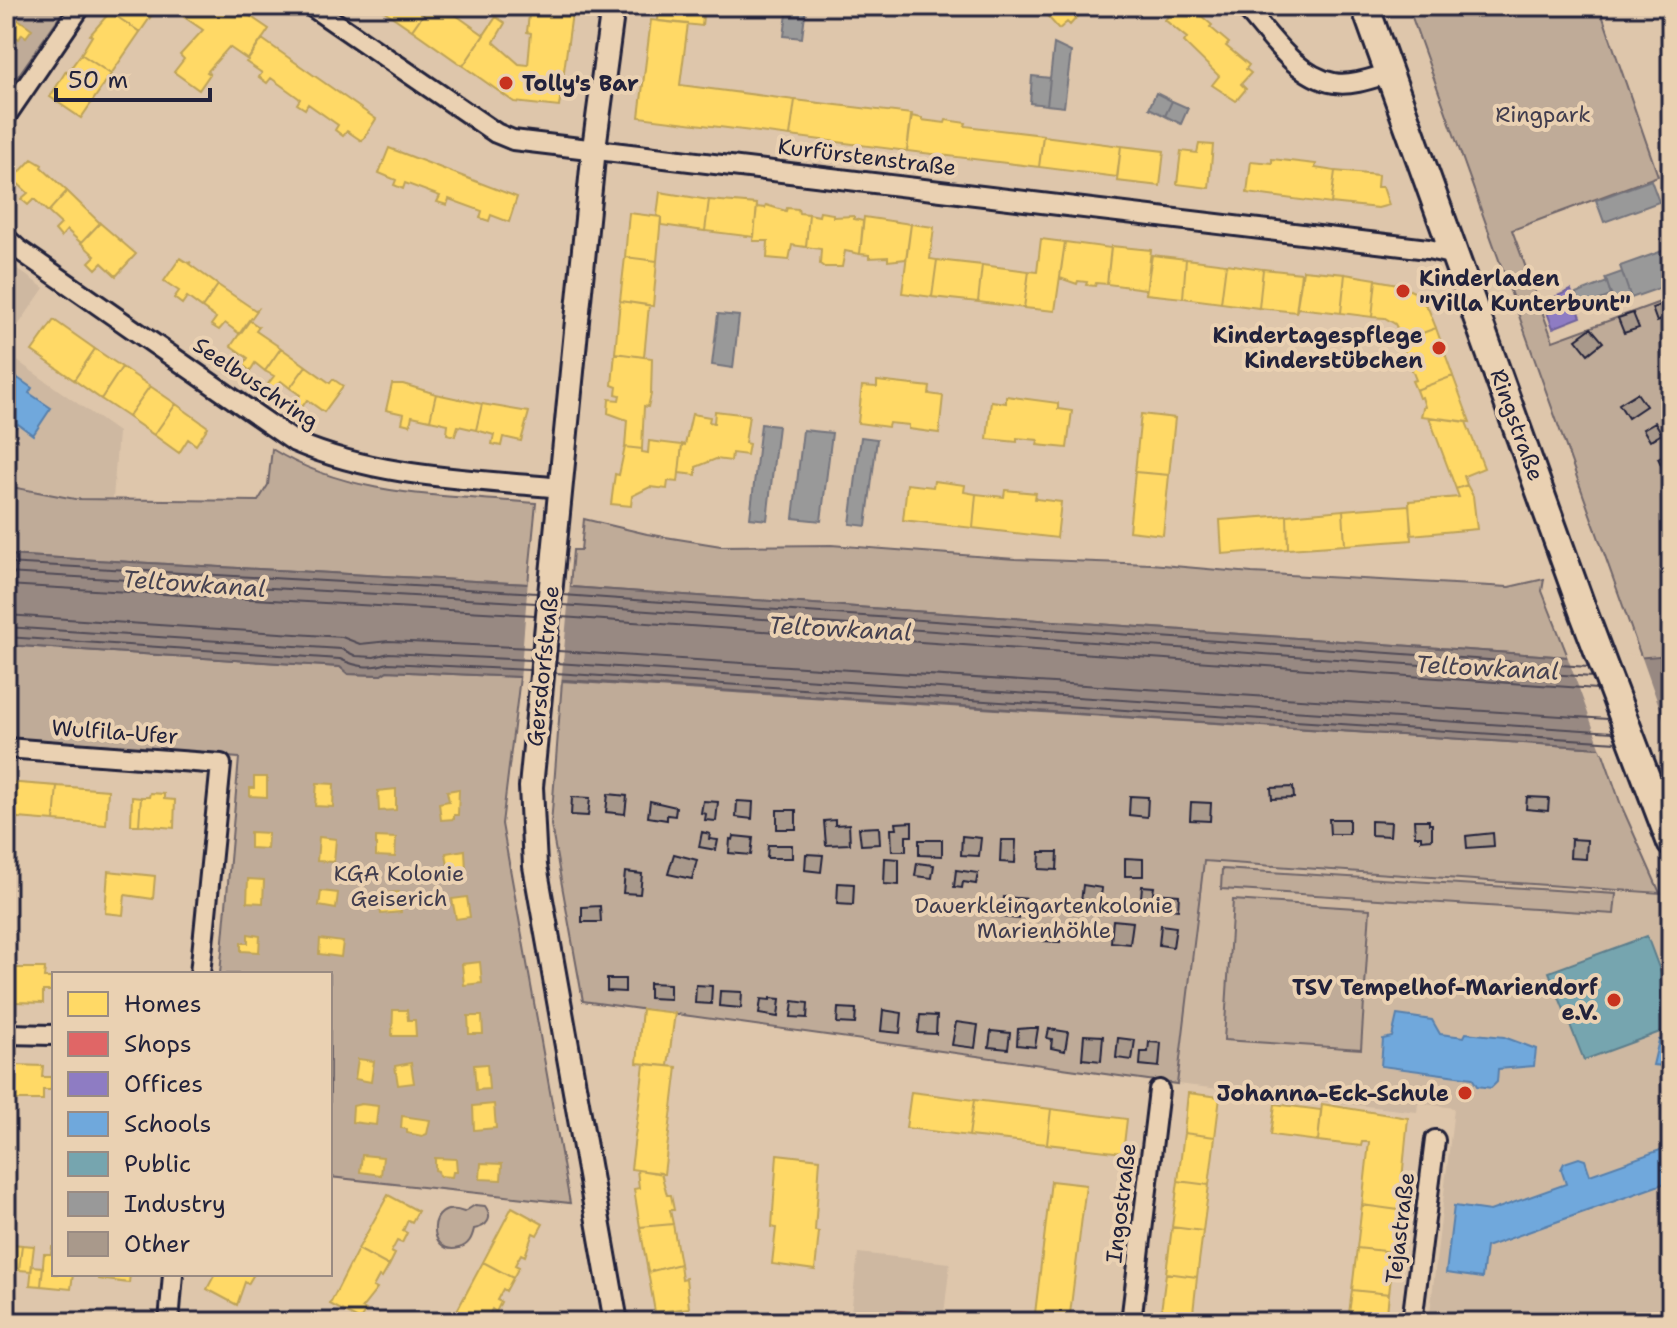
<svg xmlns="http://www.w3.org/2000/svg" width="1677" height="1328" viewBox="0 0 1677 1328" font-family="'Shantell Sans',sans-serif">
  <rect width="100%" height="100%" fill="#dec6ab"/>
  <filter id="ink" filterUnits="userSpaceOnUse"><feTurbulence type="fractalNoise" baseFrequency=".0125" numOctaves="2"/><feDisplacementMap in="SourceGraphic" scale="16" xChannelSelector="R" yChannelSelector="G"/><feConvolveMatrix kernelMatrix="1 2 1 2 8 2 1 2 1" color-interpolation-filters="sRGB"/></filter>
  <g filter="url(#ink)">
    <path fill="#ceb8a1" d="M6,261L44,288L6,343Z
      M6,353L118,432L113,499H75L6,486Z
      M1204,861L1660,893L1671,924V1322H1429L1454,1108L1418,1103L1417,1112L1177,1084Z
      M858,1253L950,1263L943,1322H850Z"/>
    <path fill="#bfab98" stroke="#70666a" stroke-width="2" d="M6,6H52L62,13L6,93Z
      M1408,6H1599L1658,176L1512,230L1553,341L1671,298V655L1642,659Z
      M272,449C350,498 447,495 536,503L528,584L6,555V486L75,499L258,501L268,485Z
      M584,519L647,534L721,546L831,545L1015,559L1151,564L1252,573L1509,587L1544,579L1542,591L1568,657L570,587L573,550H581Z
      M6,645L340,667L348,674L381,675L387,671L520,677L502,824L570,1203L330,1177V974H220L239,758L6,740Z
      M562,681L1601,748L1621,805L1660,893L1204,861L1177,1084L583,1001L551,825Z
      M1222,869L1616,894L1614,914L1221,889Z
      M1233,900L1370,909L1361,1049L1224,1040Z
      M475,1205L485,1206C494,1218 487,1227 474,1229C472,1238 469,1245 459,1248C427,1257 425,1197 464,1212Z"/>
    <path fill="#988982" stroke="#696066" stroke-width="2" d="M6,555L528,584L1610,660L1671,655V758L1601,748L520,677L387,671L381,675L348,674L340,667L6,645Z"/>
    <path fill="#dec6ab" d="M528,580L570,583L561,685L520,681Z
      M1566,653L1610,656L1641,655L1671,740V762L1602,752Z"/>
    <path fill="#ffd966" stroke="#bda259" stroke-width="2" d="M114,6H158L140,32L110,12Z
      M191,6H235L269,29L248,60L229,47L207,72L210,74L199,90L174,72L184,59L180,55L203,30L184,17Z
      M377,6H429L412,30Z
      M429,6H447L446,8L484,35L463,66L412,30Z
      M530,6H573L559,107L514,102L463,66L496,17L505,23L494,42L519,64L528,65L531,33L527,32Z
      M659,6H704L702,26L658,21Z
      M1046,6H1092L1088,9L1086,7L1070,25L1067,22L1059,29L1042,10Z
      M1177,6H1196L1193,9L1212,25L1210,27L1229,43L1226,46L1249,65L1246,69L1251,73L1241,84L1246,89L1236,101L1212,85L1219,76L1184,42L1187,38L1165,20Z
      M110,12L140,32L111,74L81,54L92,36L90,35Z
      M18,19L32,29L26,37L22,34L19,39L9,32Z
      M651,20L688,24L680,85L795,100L790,136L639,117Z
      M262,39L376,119L362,141L347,131L343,136L335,130L338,125L308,104L305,109L297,104L300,99L271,78L267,83L259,77L262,73L246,62Z
      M81,54L111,74L81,118L50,97L66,71L67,73Z
      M795,100L912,114L907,151L790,136Z
      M911,116L922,118V120L945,123L946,120L966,123L965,126L1043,135L1039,167L907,151Z
      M1043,136L1121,146L1117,177L1039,167Z
      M1199,144L1213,145L1209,188L1177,184L1181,151L1197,153Z
      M1121,146L1164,151L1160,186L1117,181Z
      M389,148L517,197L509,222L491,215L489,221L480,218L482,211L449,199L447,205L437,202L440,196L405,183L403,189L394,185L396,180L379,173Z
      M32,159L42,165L41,167L67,191L48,212L34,199L28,205L21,199L28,193L13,179Z
      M1272,159L1316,164L1315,168L1335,171L1331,204L1247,193L1251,161L1272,163Z
      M1335,171L1378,175L1377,187H1383L1389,205L1378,208L1331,203Z
      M67,191L100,223L81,243L67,230L61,237L55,230L61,224L48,212Z
      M660,192L709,200L705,231L661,225V217L657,216Z
      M709,200L757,204L754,237L705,231Z
      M766,205L786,211L787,208L798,209L799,213L809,214L806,247L792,245L789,260L767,258L768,241H753L757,207L765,208Z
      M820,212L833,214V217L854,216V219L863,221L860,254L845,251L842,267H824L820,264L821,249L806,247L809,214L819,216Z
      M629,213L661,217L657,261L625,257Z
      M864,217L911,224L906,259L888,261V257L869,258V255L860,254Z
      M100,223L136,254L116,276L102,263L96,269L89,262L95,256L81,243Z
      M911,224L934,227L930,259L937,260L932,297L902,293Z
      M1041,239L1065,242L1055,311L1024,308L1029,271L1037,272Z
      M1065,242L1111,248L1107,284L1096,283L1095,286L1086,285L1087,282L1078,281L1077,284L1060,278Z
      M1111,246L1151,250L1146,294L1145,289L1107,284Z
      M1152,255L1186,259L1183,298L1146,294Z
      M625,257L657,261L653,306L620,301Z
      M180,258L188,263L191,262L189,264L218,285L202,308L187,297L182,304L174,298L179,291L164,281Z
      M1186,259L1226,264L1221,303L1183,298Z
      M937,260L982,265L978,302L932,297Z
      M1226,264L1263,269L1259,308L1221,303Z
      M982,265L1029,271L1024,308L978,302Z
      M1263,269L1301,273L1296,312L1259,308Z
      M1303,270L1345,274L1341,313L1298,308L1296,312Z
      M1345,274L1376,279L1372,317L1341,313Z
      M1376,280L1398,284L1414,292L1428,308L1436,328L1398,342L1395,335L1399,333L1398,330L1395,324L1385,318L1372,317Z
      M218,285L255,310L258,309L240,334L225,323L219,330L211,325L216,318L202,308Z
      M620,301L649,305L644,357L615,353Z
      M54,320L95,349L74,380L32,351Z
      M249,320L259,327L256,331L281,348L265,371L255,363L250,371L243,365L248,358L231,346Z
      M1436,328L1453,376L1416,390L1412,381L1416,380L1404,350L1401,351L1398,342Z
      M281,348L306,366L290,388L281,381L275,388L268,384L274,376L265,371Z
      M95,349L122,367L101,399L74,380Z
      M615,353L652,358L651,394L648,407L644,406L642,449L625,447L627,420L608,413L609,399L619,400L620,395L616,394L617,387L612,385Z
      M306,366L330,383L333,379L343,386L324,412L307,400L302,407L295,402L300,395L290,388Z
      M122,367L150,386L128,417L101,399Z
      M1453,376L1470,422L1421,416L1423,408L1425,407L1422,397L1419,398L1416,390Z
      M877,381L930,387L929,394L943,396L939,433L909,429V425L889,423L888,427L858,423L862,386L877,387Z
      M392,384H403L436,394L430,420L412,416L410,425L402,423L404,414L386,410Z
      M150,386L176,404L154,435L128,417Z
      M436,394L482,404L476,430L458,426L455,436L447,434L448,424L430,420Z
      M1006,396L1058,403V409L1072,411L1067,448L1037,445L1038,440L1017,438V442L987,439L991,401L1006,403Z
      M176,404L208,427L196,445L188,439L179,453L154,435Z
      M482,404L529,412L521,441L503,437L501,446L492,444L494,435L476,430Z
      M715,411L749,415L745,443L749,444L747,455L732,453L731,461L716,459L696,467V475L679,473L682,444L685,445L692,414L710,417L709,422L714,423Z
      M1141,414L1175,418L1169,475L1135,472Z
      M1429,417L1466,422L1484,468L1464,476L1467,485L1456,489Z
      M649,441L682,445L678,482L668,481L667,489L650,487L632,496L631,506L611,504L615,474L619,475L625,447L642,449V452L648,453Z
      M1135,472L1169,475L1163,535L1129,531Z
      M934,481L965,485L964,492L976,494L973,528L903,520L907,484L933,487Z
      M1467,485L1473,496L1477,529L1411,535L1409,501L1459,497L1456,489Z
      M1005,490L1036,493L1035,499L1061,502L1057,538L973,528L976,494L1004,497Z
      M1409,505L1412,540L1345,545L1343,510Z
      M1343,510L1345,545L1288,549L1287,515Z
      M1287,515L1288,549L1222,554L1220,520Z
      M254,777H267V797L250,796V788H254Z
      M6,782L57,786L54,821L6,817Z
      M317,783L334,784L333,807L315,806Z
      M57,786L108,790L106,825L54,821Z
      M396,789V810L379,811L378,791Z
      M459,789L458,815H454V819L441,820L439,803L449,801L447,791Z
      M150,793L164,794V799L175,800L174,828L139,825L141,797H149Z
      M132,797L141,798L139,825H131Z
      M250,832L268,833L267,849L250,848Z
      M319,837L336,839L334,862L317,861Z
      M376,837L396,838L395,857L376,856Z
      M465,850L466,871L449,873L446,853Z
      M108,871L155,876L153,899L125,895L123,915L105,913Z
      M248,879L264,880L263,903L247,902Z
      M321,891L338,893L336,909L319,906Z
      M399,892L401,912L381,914L379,894Z
      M467,897L470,917L456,919L452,899Z
      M248,934L260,936L259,952L241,951V943H248Z
      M320,939L343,942L341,957L319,954Z
      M480,962L482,983L464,985L462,964Z
      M16,968H45L44,978H51V991H43V1003L16,1002Z
      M642,1009L675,1013L668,1066L637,1063Z
      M393,1010H407L408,1020H415L416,1036H392Z
      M468,1016H482L483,1034H469Z
      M358,1059L374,1061L371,1082L355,1079Z
      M411,1063L414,1083L398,1085L395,1066Z
      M487,1064L489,1089L476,1090L474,1065Z
      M644,1064L677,1067L664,1174L631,1169Z
      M15,1065L43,1066L42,1077H51V1090H43V1100H15Z
      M911,1092L974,1100L969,1136L906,1128Z
      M1188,1093L1220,1097L1215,1137L1184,1133Z
      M974,1100L1051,1109L1047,1144L969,1136Z
      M361,1104L378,1106L376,1125L352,1122L353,1106Z
      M494,1104L496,1128L474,1130L473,1106Z
      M1275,1104L1321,1110L1318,1141L1271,1135Z
      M1322,1104L1408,1118L1399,1210L1362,1205L1369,1142H1362L1361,1146L1318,1141Z
      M1051,1109L1127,1119L1123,1153L1047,1144Z
      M402,1116L430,1120L427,1134L422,1136L407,1133V1129L401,1128Z
      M1184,1133L1215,1137L1209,1185L1178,1181Z
      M777,1154L820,1159L815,1231L819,1232L815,1270L772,1264L776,1228L772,1227Z
      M362,1155L383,1157L381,1175L360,1172Z
      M435,1158L456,1159L457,1172H453L452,1177L439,1176L438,1171L435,1170Z
      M481,1163L502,1164L501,1180L480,1179Z
      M637,1170L661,1173L667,1195H671L674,1210H670L673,1224L640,1227L634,1189L639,1188Z
      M1051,1181L1086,1185L1069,1322H1034Z
      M1178,1181L1209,1185L1203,1231L1172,1227Z
      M388,1195L418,1211L412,1222L408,1220L403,1231L407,1233L402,1243L397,1241L391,1252L395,1254L389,1266L358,1249Z
      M1362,1205L1399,1210L1394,1252L1357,1248Z
      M512,1207L543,1224L537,1235L533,1233L525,1256L521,1254L515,1265L519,1267L513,1278L483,1262Z
      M673,1224L680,1264L648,1272L640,1227Z
      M1172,1227L1203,1231L1197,1277L1166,1273Z
      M11,1244L22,1245L19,1270L9,1268Z
      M22,1245L34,1246L31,1271L19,1270Z
      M52,1247H54V1274H73L71,1289L41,1286L44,1254H51Z
      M1357,1248L1394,1252L1389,1294L1352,1290Z
      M358,1249L389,1266L382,1278L379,1276L373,1287L377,1289L362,1308L366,1310L360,1320L330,1304Z
      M483,1262L513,1278L506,1291L503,1289L497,1300L501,1302L496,1312L492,1309L486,1321L488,1322H461L453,1318Z
      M680,1264L682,1279L686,1278L689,1308L655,1312L648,1272Z
      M32,1266L43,1267L41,1286L30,1285Z
      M1166,1273L1197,1277L1192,1322L1160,1319Z
      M99,1274H130L129,1283L99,1279Z
      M215,1274H254L248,1284L245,1282L237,1305L207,1289Z
      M1352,1290L1389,1294L1386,1322H1348Z
      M688,1308L690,1321L699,1322H657L655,1312Z"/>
    <path fill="#e06666" stroke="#a75259" stroke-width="2" d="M895,1311L911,1312L910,1322H894Z"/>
    <path fill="#8e7cc3" stroke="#6e619a" stroke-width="2" d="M1571,290L1581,317L1553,328L1543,302Z"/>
    <path fill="#6fa8dc" stroke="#5880ac" stroke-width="2" d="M6,370L32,388L29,393L51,408L33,435L18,424L6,441Z
      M1397,1015L1432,1020L1440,1034L1464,1037L1466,1033L1504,1037L1536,1049L1534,1066L1498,1069L1497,1082L1491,1088L1477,1086L1472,1078L1381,1066L1383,1039L1392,1037Z
      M1671,1036V1085L1664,1066L1653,1065L1659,1040Z
      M1671,1134V1181L1486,1247L1482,1278L1446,1273L1454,1206L1490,1211L1566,1184L1561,1169L1564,1163L1579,1158L1585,1160L1590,1175L1666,1148L1662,1138Z"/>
    <path fill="#76a5af" stroke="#5d7e8c" stroke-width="2" d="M1647,936L1668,992L1671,1007V1028L1584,1060L1549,972Z"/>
    <path fill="#999" stroke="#75757d" stroke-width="2" d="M788,6H806L802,38L784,36Z
      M1054,44L1071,52L1064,107L1047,105Z
      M1032,76L1050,78L1047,105L1030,103Z
      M1156,93L1172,101L1165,116L1149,108Z
      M1172,101L1188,108L1181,124L1165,116Z
      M1651,180L1659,202L1604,222L1596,200Z
      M1671,248V284L1631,298L1620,266Z
      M1622,272L1631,298L1615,304L1605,278Z
      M1607,282L1611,296L1578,308L1573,295Z
      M718,314L739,316L733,368L712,365Z
      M761,424L778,426L767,520L750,518Z
      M803,430L832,433L821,521L793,518Z
      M861,437L877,439L866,526L850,524Z"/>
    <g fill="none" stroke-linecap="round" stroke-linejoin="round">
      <path stroke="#514b57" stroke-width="2" d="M6,563L537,593
        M6,573L536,603
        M6,585L535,615
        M563,595L1588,667
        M562,605L1592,677
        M6,615L342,637L360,644L389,641L532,648
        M561,617L1597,689
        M6,627L341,649L356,656L374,657L389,653L530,660
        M6,637L340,659C357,667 370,669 388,663L529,670
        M558,651L1608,719
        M556,663L1613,732
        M555,673L1617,742"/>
    </g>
    <path fill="#a9998b" stroke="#22223b" stroke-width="2" d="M1671,301V317L1657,322L1652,308Z
      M1633,313L1639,328L1624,333L1618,318Z
      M1591,328L1603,342L1588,354L1576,339Z
      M1637,393L1646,406L1628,418L1619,404Z
      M1655,422L1662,434L1650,441L1643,429Z
      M1671,452V470L1665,473L1658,458Z
      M1293,787L1294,798L1272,799L1271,788Z
      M608,794L627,796L625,814L606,812Z
      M1130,796L1148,797L1147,817L1129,815Z
      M572,797L590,798L588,816L571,815Z
      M1527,797L1549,798L1548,811L1526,809Z
      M650,801L676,807L675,816L667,815V820L648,817Z
      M703,801L718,802L716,821L705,820L706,814L701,813Z
      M737,801L753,802L752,819L736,817Z
      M1191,802L1211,803L1210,821L1190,820Z
      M777,810H796V829H777Z
      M1329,819H1349V834H1330Z
      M835,820V825L849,824L850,844L826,845L824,821Z
      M1414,820H1429V824H1432V839L1421,840V836H1415Z
      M1371,821L1391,822L1390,836L1371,835Z
      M912,822V836H906V851H892L891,829H897L896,823Z
      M879,827L880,844L861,845L859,828Z
      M702,832L710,834L709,839L718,840L716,850L699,847Z
      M1493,833L1494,846L1467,848L1466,836Z
      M734,836L753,838L751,855L729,853L730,839L733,840Z
      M962,836L981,838L979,856L961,855Z
      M1571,839L1587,840L1586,859L1570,858Z
      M919,840H942V856L919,855Z
      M1001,840H1016L1015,863L1000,862Z
      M768,845H792V858H767Z
      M1040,852H1058L1057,870L1039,869Z
      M674,854L697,860L692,879L668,874Z
      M806,854L823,855L821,872L805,870Z
      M885,858L899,859V885L884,884Z
      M1125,858L1143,859V876H1125Z
      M917,863L934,865L932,878L915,876Z
      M956,870L978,873L976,884L963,882L962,888L954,887Z
      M625,872L642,874L640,894L623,893Z
      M838,883L854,884L853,905L837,904Z
      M1083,885L1102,888L1100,904L1081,902Z
      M1142,886L1154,887L1153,893L1179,895L1178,910L1145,907V899L1141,898Z
      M1004,897L1029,899L1028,914L1019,913V919L1002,917Z
      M600,906L601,922H582V907Z
      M1113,920L1133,922L1130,944L1111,942Z
      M1045,925L1061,926L1060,942L1044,941Z
      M1161,925L1176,927L1173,947L1159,945Z
      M607,979H625V992L607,991Z
      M649,983L670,984V999L649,998Z
      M696,985L712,986L711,1004L695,1003Z
      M720,991L742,992L741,1008L719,1006Z
      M770,998L780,999L778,1017L759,1014L761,999L770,1000Z
      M793,1001L808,1003L807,1018L791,1017Z
      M838,1008L856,1009L855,1024L837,1023Z
      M883,1010L902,1013L900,1033L881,1031Z
      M920,1015L937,1016L936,1034L918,1033Z
      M956,1022L978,1025L975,1048L952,1045Z
      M1030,1028H1038L1035,1047L1017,1045L1018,1029Z
      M1049,1029L1068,1032L1065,1051L1051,1048L1052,1039L1047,1038Z
      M991,1031L1010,1033L1008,1049L989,1047Z
      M1084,1035L1103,1036L1101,1061L1082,1059Z
      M1118,1038L1135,1040L1132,1060L1116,1058Z
      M1149,1042L1161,1043L1159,1067L1140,1065L1141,1052H1148Z"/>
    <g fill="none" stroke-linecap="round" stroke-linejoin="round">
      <g stroke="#22223b" stroke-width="24">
        <path id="minor" d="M311,6L496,133L513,140L1428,249L1455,255
          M1244,6C1268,33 1295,76 1334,83C1352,86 1373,78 1390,73
          M6,116L81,6
          M6,238L18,249L295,442C379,478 472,479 561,488
          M6,748L221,764L200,974
          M6,1034L54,1035
          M169,1322L173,1274
          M1131,1322L1159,1090
          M1412,1322L1435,1140"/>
      </g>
      <g stroke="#22223b" stroke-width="28">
        <path id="tertiary" d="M613,6L594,148L531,787L535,866L616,1322"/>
      </g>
      <g stroke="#22223b" stroke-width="32">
        <path id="secondary" d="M1365,6L1584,614L1671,843"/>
      </g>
      <use href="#minor" stroke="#ead1b2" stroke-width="18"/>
      <use href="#tertiary" stroke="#ead1b2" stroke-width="22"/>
      <use href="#secondary" stroke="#ead1b2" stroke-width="26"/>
    </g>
  </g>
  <g fill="#c8321e" stroke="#ead1b2" stroke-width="3">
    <circle cx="506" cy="83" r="8"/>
    <circle cx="1403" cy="291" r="8"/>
    <circle cx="1439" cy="348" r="8"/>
    <circle cx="1614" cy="1000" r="8"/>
    <circle cx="1465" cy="1093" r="8"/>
  </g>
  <g text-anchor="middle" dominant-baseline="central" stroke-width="8" stroke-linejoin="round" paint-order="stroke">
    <g font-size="22" font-weight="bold" fill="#22223b" stroke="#ead1b2" text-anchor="end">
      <text x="522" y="83" text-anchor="start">Tolly's Bar</text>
      <text x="1419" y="278" text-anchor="start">Kinderladen<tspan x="1419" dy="25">"Villa Kunterbunt"</tspan></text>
      <text x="1423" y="335">Kindertagespflege<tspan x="1423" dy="25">Kinderstübchen</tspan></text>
      <text x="1598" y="987">TSV Tempelhof-Mariendorf<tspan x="1598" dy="25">e.V.</tspan></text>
      <text x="1449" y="1093">Johanna-Eck-Schule</text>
    </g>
    <g font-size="22" fill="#413d4e" stroke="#ead1b2">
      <text x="1543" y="114">Ringpark</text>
      <text x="399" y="873">KGA Kolonie<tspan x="399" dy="25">Geiserich</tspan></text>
      <text x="1044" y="905">Dauerkleingartenkolonie<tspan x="1044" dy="25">Marienhöhle</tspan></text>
    </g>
    <g font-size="22" fill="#22223b" stroke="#ead1b2">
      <text transform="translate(867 157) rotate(7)">Kurfürstenstraße</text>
      <text transform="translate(256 383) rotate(34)">Seelbuschring</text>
      <text transform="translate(1517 425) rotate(70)">Ringstraße</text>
      <text transform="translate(543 666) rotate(-84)">Gersdorfstraße</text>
      <text transform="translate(115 732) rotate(4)">Wulfila-Ufer</text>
      <text transform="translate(1121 1203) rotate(-83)">Ingostraße</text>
      <text transform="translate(1400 1228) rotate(-83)">Tejastraße</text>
    </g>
    <g font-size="24" font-style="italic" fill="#454150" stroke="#ead1b2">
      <text transform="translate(194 584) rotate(4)">Teltowkanal</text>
      <text transform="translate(840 629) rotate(3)">Teltowkanal</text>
      <text transform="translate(1487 668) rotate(3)">Teltowkanal</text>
    </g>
  </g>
  <rect width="1677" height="1328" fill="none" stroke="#ead1b2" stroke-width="32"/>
  <rect x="16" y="16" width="1645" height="1296" fill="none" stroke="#22223b" stroke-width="3" filter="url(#ink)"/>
  <rect x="52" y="972" width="280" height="304" fill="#ead1b2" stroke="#9a8b82" stroke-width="2"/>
  <rect x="68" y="992" width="40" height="24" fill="#ffd966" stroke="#9a8b82" stroke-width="2"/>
  <text x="124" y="1012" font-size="24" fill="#22223b">Homes</text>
  <rect x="68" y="1032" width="40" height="24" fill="#e06666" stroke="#9a8b82" stroke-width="2"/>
  <text x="124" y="1052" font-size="24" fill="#22223b">Shops</text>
  <rect x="68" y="1072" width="40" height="24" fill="#8e7cc3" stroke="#9a8b82" stroke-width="2"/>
  <text x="124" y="1092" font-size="24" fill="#22223b">Offices</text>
  <rect x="68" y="1112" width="40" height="24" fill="#6fa8dc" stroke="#9a8b82" stroke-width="2"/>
  <text x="124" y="1132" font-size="24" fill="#22223b">Schools</text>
  <rect x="68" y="1152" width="40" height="24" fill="#76a5af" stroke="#9a8b82" stroke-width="2"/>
  <text x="124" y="1172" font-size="24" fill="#22223b">Public</text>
  <rect x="68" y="1192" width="40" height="24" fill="#999999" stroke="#9a8b82" stroke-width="2"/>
  <text x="124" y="1212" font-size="24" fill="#22223b">Industry</text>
  <rect x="68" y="1232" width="40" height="24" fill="#a9998b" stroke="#9a8b82" stroke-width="2"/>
  <text x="124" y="1252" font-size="24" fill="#22223b">Other</text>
  <path d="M56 88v12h154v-12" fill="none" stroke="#22223b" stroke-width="4"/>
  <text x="68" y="88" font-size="24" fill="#22223b" stroke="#ead1b2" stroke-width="6" paint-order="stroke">50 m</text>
</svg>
